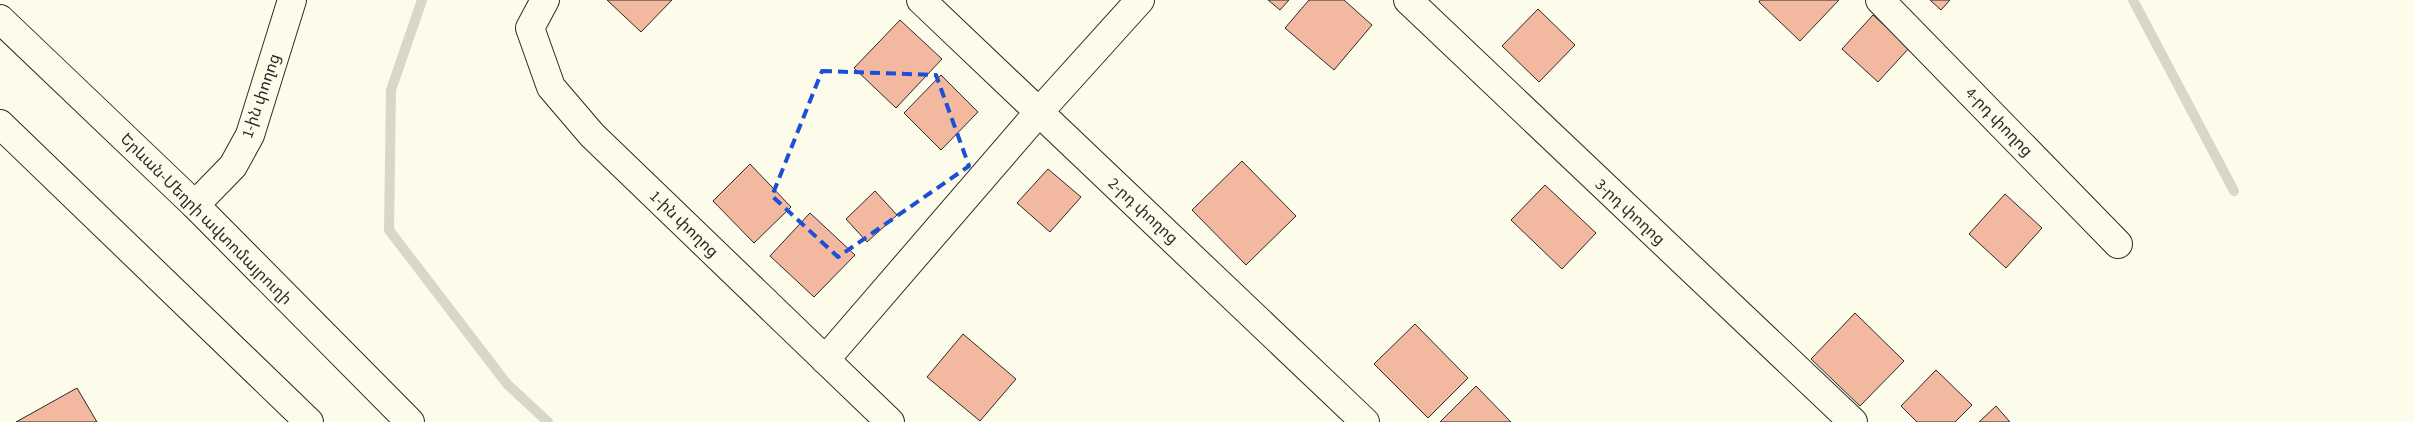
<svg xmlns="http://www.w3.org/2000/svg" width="2414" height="422" viewBox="0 0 2414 422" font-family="'Source Sans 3','Noto Sans Armenian',sans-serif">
  <rect width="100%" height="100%" fill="#fdfbea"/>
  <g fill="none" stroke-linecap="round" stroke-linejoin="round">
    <path stroke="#d8d7c9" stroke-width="10" d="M422,0L391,90L389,230L507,384L548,422
      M2133,0L2234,191"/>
  </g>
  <path fill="#f2b8a0" stroke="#2b2b2b" d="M607,0H672L641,32Z
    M1268,0H1289L1280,10Z
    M1309,0H1344L1372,25L1334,70L1285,28Z
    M1760,0H1839L1800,41L1759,2Z
    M1930,0H1950L1941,10Z
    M1538,9L1575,45L1539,82L1502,46Z
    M1873,15L1909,48L1878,82L1842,49Z
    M900,20L942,59L896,108L854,68Z
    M941,75L978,112L941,150L904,113Z
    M1242,161L1296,216L1246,265L1192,210Z
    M750,164L791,207L754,243L713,201Z
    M1048,169L1081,197L1050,232L1017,203Z
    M1545,185L1596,233L1562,269L1511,220Z
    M875,191L897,215L867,242L846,219Z
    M2005,194L2042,228L2006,268L1969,234Z
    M810,213L855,255L814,297L770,256Z
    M1855,313L1904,361L1860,406L1811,359Z
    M1415,324L1468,378L1428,418L1374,364Z
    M963,334L1016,379L980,421L927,377Z
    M1936,370L1972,405L1955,422H1917L1901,406Z
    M1476,386L1511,422H1440Z
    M77,388L97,422H16Z
    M1996,406L2010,422H1979Z"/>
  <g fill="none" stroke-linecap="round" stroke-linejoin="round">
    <g stroke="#2b2b2b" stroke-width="30">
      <path id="minor" d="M545,0L530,28L551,87L592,135L890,422
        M921,0L1365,422
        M1408,0L1853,422
        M1880,0L2118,244
        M195,205L233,166L250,135L292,0
        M825,360L1038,113L1140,0"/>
    </g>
    <g stroke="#2b2b2b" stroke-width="30">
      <path id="trunk" d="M0,19L195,205L410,422
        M0,124L309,422"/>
    </g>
    <use href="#minor" stroke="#fdfbea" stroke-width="28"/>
    <use href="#trunk" stroke="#fdfbea" stroke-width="28"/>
  </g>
  <path fill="none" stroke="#1d4ed8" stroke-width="4" stroke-dasharray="10 6" stroke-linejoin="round" d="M822,71L936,75L969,166L838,257L772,196Z"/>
  <g text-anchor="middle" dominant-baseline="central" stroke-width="4" stroke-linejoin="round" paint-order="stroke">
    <g font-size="16" fill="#2b2b2b" stroke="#fdfbea">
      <text transform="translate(261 96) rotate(-71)">1-ին փողոց</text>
      <text transform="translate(1999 122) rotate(46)">4-րդ փողոց</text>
      <text transform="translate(1143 211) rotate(43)">2-րդ փողոց</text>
      <text transform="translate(1630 212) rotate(43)">3-րդ փողոց</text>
      <text transform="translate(206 219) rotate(45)">Երևան-Մեղրի ավտոմայրուղի</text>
      <text transform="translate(684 224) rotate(44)">1-ին փողոց</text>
    </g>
  </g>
</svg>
